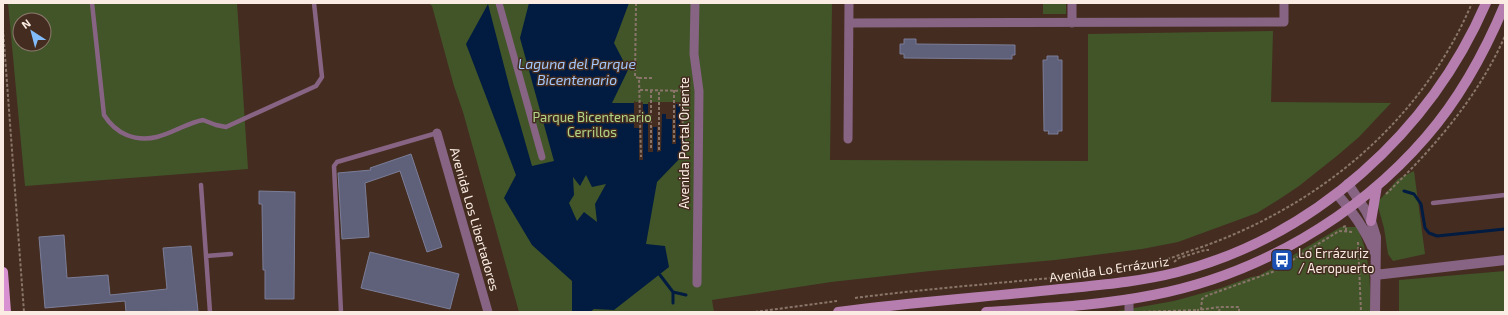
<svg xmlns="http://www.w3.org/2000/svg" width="1508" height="315" viewBox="0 0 1508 315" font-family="'Exo 2',sans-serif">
  <rect width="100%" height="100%" fill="#442d20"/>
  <path fill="#415529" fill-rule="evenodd" d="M8,3H237L248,169L25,186ZM20,20H44V44H20Z
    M429,3H832L830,160L1088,161V34L1273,31L1271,102L1391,103L1359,137L1338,155L1299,186L1278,200L1257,213L1178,242L1142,249L1055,260L930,271L831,282L712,300L714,312H519L463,112L454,86L432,6Z
    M1043,3H1066V14H1043Z
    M1414,171L1425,254L1393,261L1388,254L1384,228L1377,203L1398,179Z
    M1341,227H1357C1370,254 1370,283 1371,312H1112L1174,301L1221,288L1251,277L1258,276L1288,260L1295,254Z
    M1505,271V312H1399V280Z"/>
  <path fill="#011b41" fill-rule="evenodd" d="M529,3H629L614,43L628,70L612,103H634V104H680V135H685V153L657,182L646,244L665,246L669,267L614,310L594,309L590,312H572V281L532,245L504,198L516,175L466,44L488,4L510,89L532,166L554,161L520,38ZM586,175L592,187L606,184L595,204L597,222L584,212L577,221L569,203L574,195L573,177L580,186Z"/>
  <path fill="#442d20" d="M634,101L636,102H643V160H639V128H634Z
    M648,102H680L682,103V133H685V135H680V104H676V144H672V119H666V114H662L661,151L657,152V127H653V152H648Z"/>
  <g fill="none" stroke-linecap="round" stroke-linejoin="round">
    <path stroke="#011b41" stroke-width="3" d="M1404,191L1414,194L1421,204L1425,228L1429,233L1437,236L1505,229
      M660,275L673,292L686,295
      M673,303V292"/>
  </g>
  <path fill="#5f617a" stroke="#7b7d98" d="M904,39H916V44L1015,45V55H1012V59L904,58V54H900V44H904Z
    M1047,56H1058V60H1062V131H1058V134H1048L1049,131H1044L1043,60H1047Z
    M411,154L442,247L427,252L400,171L365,183L369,237L342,239L338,173L371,170L370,168Z
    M259,191L295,192L294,299H265V270H263L262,204H259Z
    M64,235L67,278L108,275L110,295L167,289L163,248L191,246L198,311L126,312L125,301L45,308L39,237Z
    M370,252L459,274L450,309L361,288Z"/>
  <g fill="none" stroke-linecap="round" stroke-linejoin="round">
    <path stroke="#897569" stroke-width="2" stroke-dasharray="3 2" stroke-linecap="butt" d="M636,3L635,77L639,78L641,157
      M3,29L24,312
      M639,78H653
      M640,90L689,91
      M651,90V150
      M674,90V142
      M682,90L683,134
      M659,150V90
      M1386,194C1434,148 1478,97 1505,36
      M1343,227L1346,226V231
      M1358,242L1361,312
      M1174,262L1179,258L1205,250H1209
      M855,298C916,290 978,285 1040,279C1074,276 1109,273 1142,266C1158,263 1174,257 1190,251C1314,210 1420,125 1472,3
      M1201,310L1202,299L1206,296L1275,271L1339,231L1353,232
      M755,312L837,301
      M1138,312L1198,310
      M1198,312V310L1220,307H1239V312
      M1219,312L1220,307"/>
    <path stroke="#876483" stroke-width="4.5" d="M92,3L104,115C116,134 135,142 157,137C173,133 187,123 203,120L216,125L226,127L316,86L322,77L314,3
      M201,185L210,312
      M1433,203L1505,195
      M206,256L231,254
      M341,312L334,166L337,162L437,133"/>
    <path stroke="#876483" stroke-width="7" d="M499,3L542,157"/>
    <path stroke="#876483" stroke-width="9" d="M695,3L694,54L699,91L697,283
      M849,23L1284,22V3
      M1072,23V3
      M437,133L488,312
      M848,139L849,3
      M1129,312V299"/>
    <path stroke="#876483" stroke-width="10" d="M1348,184L1366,211L1371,221L1376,237L1375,312
      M1337,194C1353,213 1364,227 1374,251
      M1375,275L1505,260"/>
    <path stroke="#b57eaf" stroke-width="10" d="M1371,221L1377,186
      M838,312C912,302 986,297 1060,289C1099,285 1139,282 1178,272C1315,236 1430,132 1486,3
      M986,312C1041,308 1098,306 1153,295C1257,275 1357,217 1426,137C1460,98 1485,52 1505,4"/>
    <path stroke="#d992d1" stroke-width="10" d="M3,272L6,312"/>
  </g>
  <defs>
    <g id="bus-square" transform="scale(1.15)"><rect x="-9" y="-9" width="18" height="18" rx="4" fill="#1a4fb4" stroke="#442d20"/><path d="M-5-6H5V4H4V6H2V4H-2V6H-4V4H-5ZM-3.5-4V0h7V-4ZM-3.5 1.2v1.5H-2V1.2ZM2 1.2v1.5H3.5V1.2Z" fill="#fff"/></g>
  </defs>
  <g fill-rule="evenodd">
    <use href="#bus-square" x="1282" y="260"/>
  </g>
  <g text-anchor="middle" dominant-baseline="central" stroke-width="3" stroke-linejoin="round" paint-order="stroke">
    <g font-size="13" fill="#b2d789" stroke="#442d20">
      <text x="592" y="117">Parque Bicentenario<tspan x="592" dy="15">Cerrillos</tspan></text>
    </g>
    <g font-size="13" fill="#fbece3" stroke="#442d20">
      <text transform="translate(684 143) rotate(-90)">Avenida Portal Oriente</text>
      <text transform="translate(475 219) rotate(74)">Avenida Los Libertadores</text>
      <text transform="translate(1109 269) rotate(-8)">Avenida Lo Errázuriz</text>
    </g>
    <g font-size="13" fill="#fbece3" stroke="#442d20" text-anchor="start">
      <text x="1298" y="253">Lo Errázuriz<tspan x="1298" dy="15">/ Aeropuerto</tspan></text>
    </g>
    <g font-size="14" font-style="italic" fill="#a1c8ff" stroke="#442d20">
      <text x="577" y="63">Laguna del Parque<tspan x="577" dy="16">Bicentenario</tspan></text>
    </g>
  </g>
  <rect width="1508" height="315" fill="none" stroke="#fbece3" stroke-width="8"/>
  <g transform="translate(32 32) rotate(324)"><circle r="19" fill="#442d20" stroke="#8d796e"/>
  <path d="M0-3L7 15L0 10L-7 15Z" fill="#83bcfb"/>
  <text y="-6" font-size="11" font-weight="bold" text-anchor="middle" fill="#fbece3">N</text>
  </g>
</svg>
